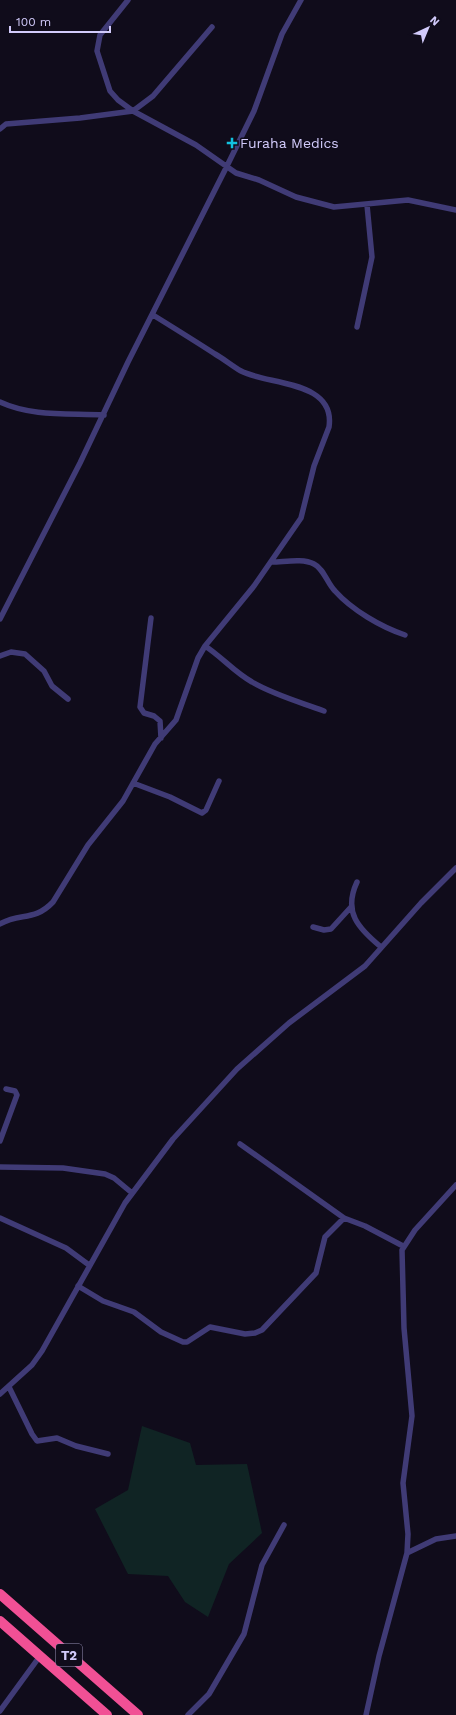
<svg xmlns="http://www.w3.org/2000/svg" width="456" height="1715" viewBox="0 0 456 1715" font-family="'Work Sans',sans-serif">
  <rect width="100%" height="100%" fill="#100c1b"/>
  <path fill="#102424" d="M142,1426L190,1443L196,1465L247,1464L262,1533L229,1564L208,1617L185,1602L168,1576L128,1574L95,1509L128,1490Z"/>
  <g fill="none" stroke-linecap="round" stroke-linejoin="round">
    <path stroke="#403b76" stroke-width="5.5" d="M128,0L100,35L97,51L110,91L118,100L133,111L196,145L236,173L259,180L296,197L334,207L408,200L456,210
      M0,129L6,124L80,118L133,111L153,96L212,27
      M357,327L372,257L367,205
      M0,402C32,417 69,413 104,415
      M272,562C284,562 303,558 314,564C324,569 327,583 335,591C352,610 381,627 405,635
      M151,618L140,707L144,713L154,716L160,721L161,738
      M0,619L80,463L128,362L226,168L254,111L282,34L301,0
      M205,646C222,657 234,672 252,682C274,695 300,702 324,711
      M0,656L11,652L25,654L44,671L52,686L68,699
      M133,783L170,797L202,813L206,810L219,781
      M357,882C343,912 358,928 381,947
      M0,924C20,912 34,922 53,902L88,845L123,801L155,744L176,720L198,658L205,646L254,586L301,518L314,466L329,427C336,380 267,385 241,371C232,366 224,359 215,354C195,341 174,328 153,315
      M313,927L324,930L331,929L351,907
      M0,1141L17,1095L15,1091L6,1089
      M240,1144L344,1218L365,1226L403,1246
      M0,1167L63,1168L105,1174L114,1178L132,1193
      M0,1218L66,1248L89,1265
      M78,1286L103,1301L134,1312L161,1332L183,1342H187L210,1327L245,1334L255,1333L262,1330L316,1273L325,1237L344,1218
      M9,1387L32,1434L37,1441L57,1438L76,1446L108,1454
      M0,1394L32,1365L42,1351L125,1203L173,1139L237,1069L289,1023L365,966L421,903L456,868
      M407,1553L436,1539L456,1536
      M0,1711L40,1656
      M188,1715L209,1694L244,1634L262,1565L284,1525
      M366,1715L379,1656L407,1553L408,1534L403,1483L412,1416L404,1328L402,1250L415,1230L456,1185"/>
    <path stroke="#f15095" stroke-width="10" d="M0,1594L138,1715
      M0,1621L107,1715"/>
  </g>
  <path fill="#12c1df" stroke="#100c1b" stroke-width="1.5" d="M230 137h4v4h4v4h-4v4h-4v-4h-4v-4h4z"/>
  <g text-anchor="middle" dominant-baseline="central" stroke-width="3" stroke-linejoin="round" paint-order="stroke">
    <rect fill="#100c1b" stroke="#9892b8" stroke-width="1" x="56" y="1644" width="26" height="22" rx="3"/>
    <g font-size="13" font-weight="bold" fill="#d2cbfb">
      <text x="69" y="1655">T2</text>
    </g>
    <g font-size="14" fill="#d2cbfb" stroke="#100c1b" text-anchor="start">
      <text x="240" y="143">Furaha Medics</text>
    </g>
  </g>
  <g transform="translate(428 28) rotate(44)" stroke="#100c1b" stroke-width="3" paint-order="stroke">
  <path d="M0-3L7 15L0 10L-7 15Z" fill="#d2cbfb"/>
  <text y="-6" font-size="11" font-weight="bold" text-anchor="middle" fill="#d2cbfb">N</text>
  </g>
  <path d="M10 26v6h100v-6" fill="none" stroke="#d2cbfb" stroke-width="2"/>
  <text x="16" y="26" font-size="12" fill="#d2cbfb" stroke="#100c1b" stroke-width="3" paint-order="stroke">100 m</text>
</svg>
